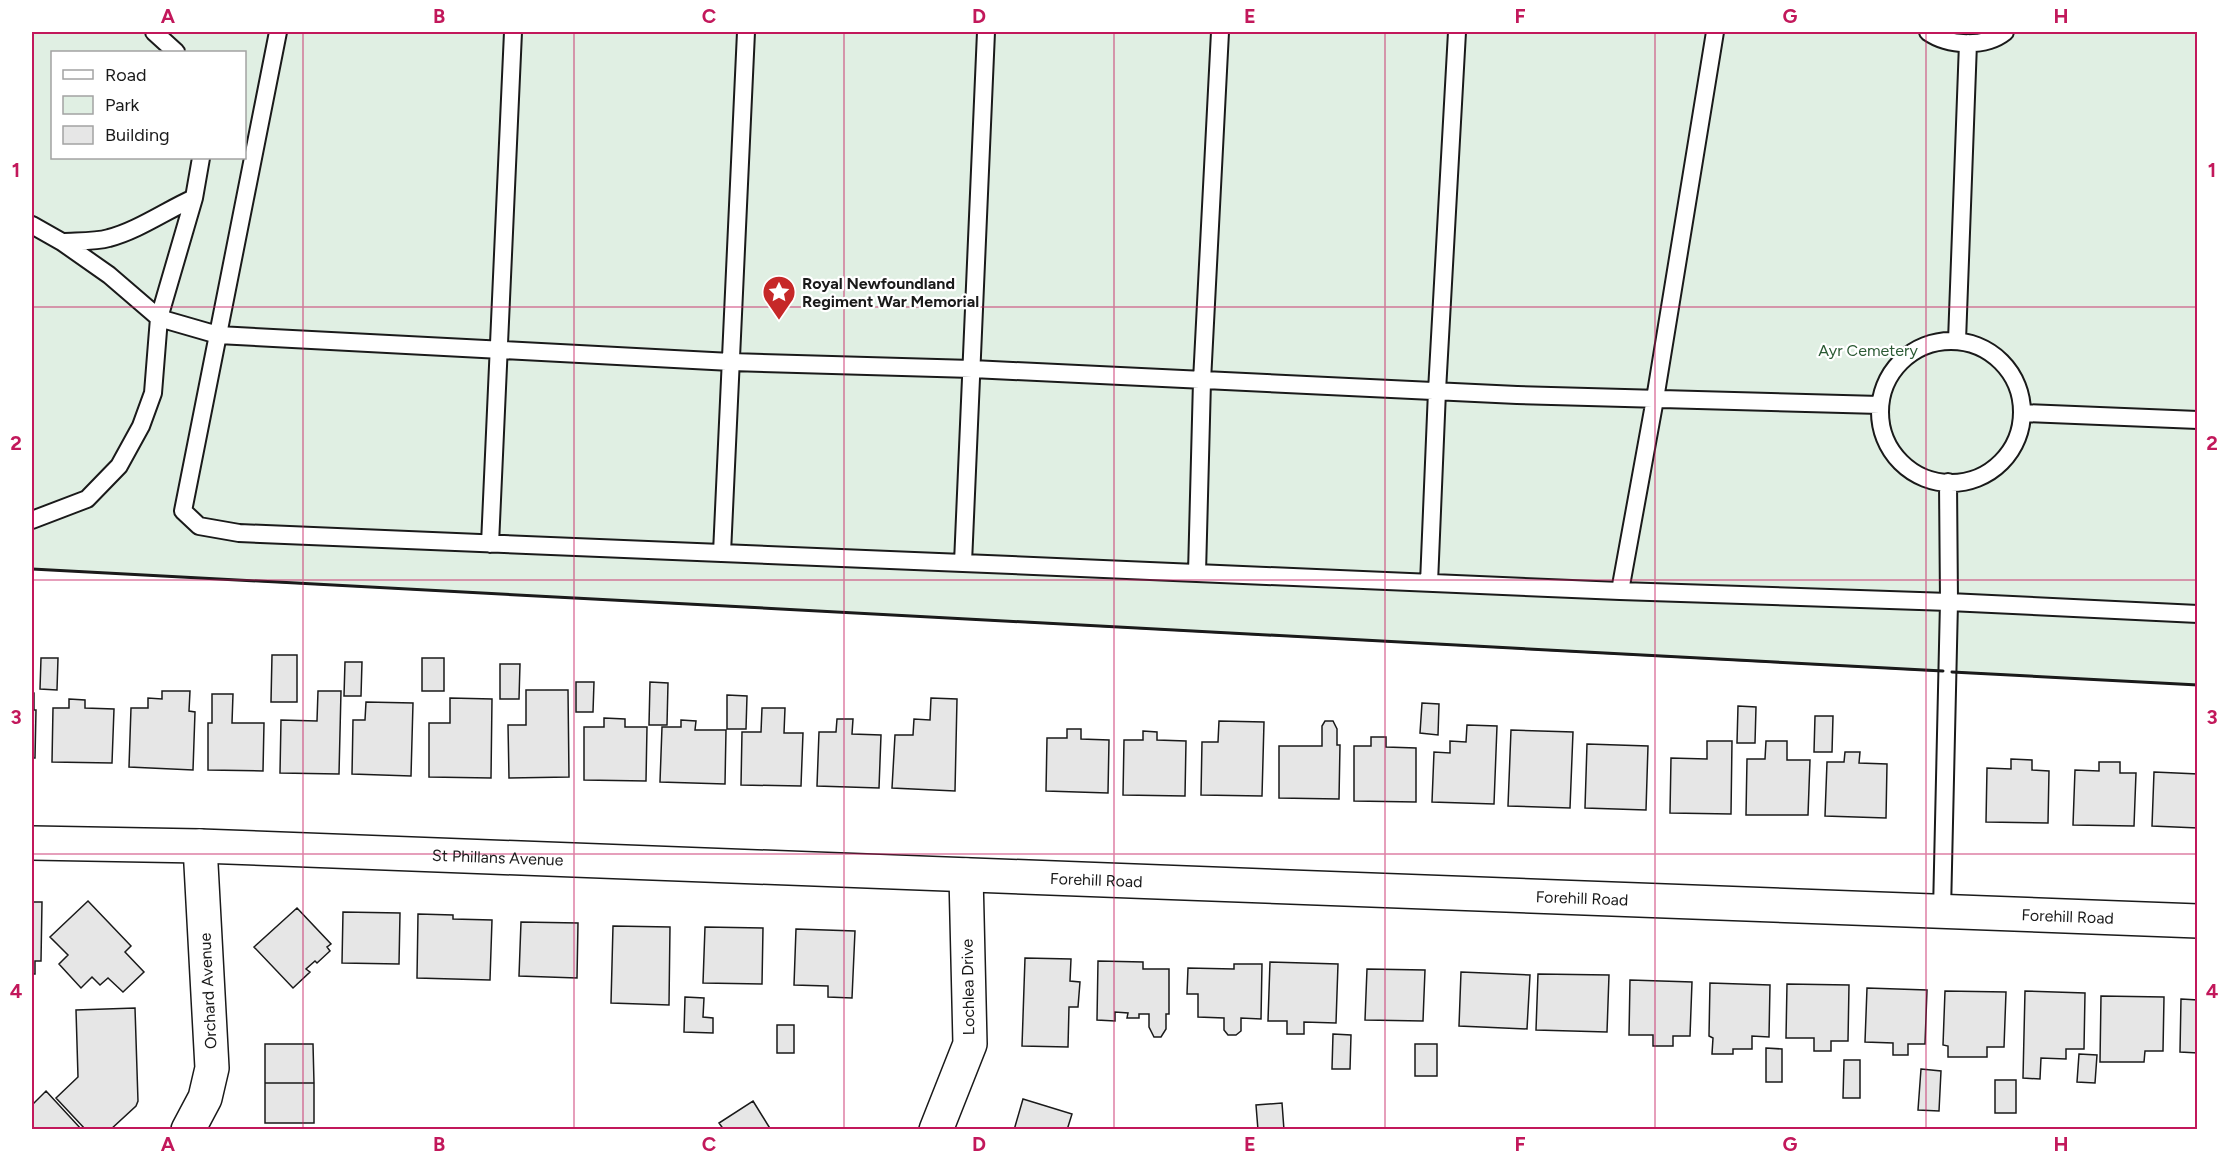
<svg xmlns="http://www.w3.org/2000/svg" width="2229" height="1161" viewBox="0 0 2229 1161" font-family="Figtree,sans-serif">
  <rect width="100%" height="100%" fill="#fff"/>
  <path fill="#e0efe3" stroke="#6a6a6a" stroke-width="1.5" fill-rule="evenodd" d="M32,32H2197V685L32,569ZM52,52H244V158H52Z"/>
  <path fill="#e6e6e6" stroke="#1a1a1a" stroke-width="1.5" d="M272,655H297V702H271Z
    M41,658H58L57,690L40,689Z
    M422,658H444V691H422Z
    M345,662H362L361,696H344Z
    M500,664H520L519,699H500Z
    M576,682H594L593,712H576Z
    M650,682L668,683L667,725H649Z
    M526,690H568L569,777L509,778L508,725H526Z
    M162,691H190L189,711L195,712L193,770L129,767L131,708H148V698L162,699Z
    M318,691H341L339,774L280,773L281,720L317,721Z
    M32,692L34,693V710H36L35,758H32Z
    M212,694H233L232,723H264L263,771L208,770V723H212Z
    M727,695L747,696L746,729H727Z
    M450,698L492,699L491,778L429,777V723H450Z
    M931,698L957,699L955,791L892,788L895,735H913L914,719L930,720Z
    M69,699L85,700V708L114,709L112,763L52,762L53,708H69Z
    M366,702L413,703L411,776L352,774L353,720H365Z
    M1422,703L1439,704L1438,735L1420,733Z
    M1738,706L1756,707L1755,743H1737Z
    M762,708H785L784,733H803L801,786L741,785L742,732H761Z
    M1815,716H1833L1832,752H1814Z
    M604,718L625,719V727H647L646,781L584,780V727H604Z
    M837,719H853L852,734L881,735L879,788L817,786L819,732H836Z
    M681,720L696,721L695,730H726L725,784L660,782L662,727H681Z
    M1219,721L1264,722L1262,796L1201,795L1202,742H1218Z
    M1325,721H1333L1337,729V745H1340L1339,799L1279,798V746H1322V726Z
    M1467,725L1497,726L1494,804L1432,802L1434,752L1450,753V741L1466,742Z
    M1067,729H1081V739L1109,740L1108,793L1046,791L1047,738H1067Z
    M1511,730L1573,732L1570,808L1508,806Z
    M1143,731L1157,732V740L1186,741L1185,796L1123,795L1124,740H1143Z
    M1371,737H1386V747L1416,748V802L1354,801V746H1371Z
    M1707,741H1732L1731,814L1670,813L1671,758L1707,759Z
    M1766,741H1787V760H1810L1808,815H1746L1747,759H1765Z
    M1587,744L1648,746L1646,810L1585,808Z
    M1845,752H1860L1859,763L1887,764L1886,818L1825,816L1827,762H1844Z
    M2011,759L2032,760V770L2049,771L2048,823L1986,822L1987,768L2011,769Z
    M2099,762H2120V773H2136L2134,826L2073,825L2075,770L2099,771Z
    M2154,772L2198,774V828L2152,826Z
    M88,901L131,946L125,952L144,972L123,992L108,978L100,985L92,977L81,988L59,964L68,955L50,937Z
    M32,902H42L41,961H35V974H32Z
    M297,908L331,944L327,947L330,951L317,963L315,961L306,969L310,972L293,988L254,947Z
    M343,912L400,913L399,964L342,963Z
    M418,914L453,915V919L492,920L490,980L417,978Z
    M521,922L578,923L577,978L519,976Z
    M613,926L670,927L669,1005L611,1003Z
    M705,927L763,928L762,984L703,983Z
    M796,929L855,931L852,998L828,997V986L794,985Z
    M1025,958L1071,959L1070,981L1080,982L1078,1007H1069L1068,1047L1022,1046Z
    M1098,961L1143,962V969H1169V1014H1166V1029L1161,1037H1154L1149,1027V1014H1139V1018H1127L1128,1013L1115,1012V1021L1097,1020Z
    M1270,962L1338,964L1336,1023L1304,1022V1034H1287V1021H1268Z
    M1234,964H1262L1261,1019L1241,1018V1031L1236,1035H1228L1224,1030V1018L1198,1017V994H1187L1188,968L1234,969Z
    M1367,969L1425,970L1423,1021L1365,1020Z
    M1461,972L1530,975L1527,1029L1459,1026Z
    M1538,974L1609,975L1607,1032L1536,1030Z
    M1630,980L1692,982L1690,1036H1673V1046H1653V1035H1629Z
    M1710,983L1770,985L1769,1037L1752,1036V1049H1733V1054H1712L1713,1038L1709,1036Z
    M1787,984L1849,985L1848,1041H1831V1051H1814V1038H1786Z
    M1867,988L1927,990L1925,1044H1908V1055H1893V1043L1865,1042Z
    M1945,991L2006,992L2004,1047H1987V1057H1948V1046L1943,1045Z
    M2025,991L2085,993L2084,1049H2066V1059L2041,1058L2040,1079L2023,1078Z
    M2101,996L2164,997L2163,1051H2145L2144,1062H2100Z
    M685,997L704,998L703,1017L713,1018V1033L684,1032Z
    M2181,999L2198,1000V1053L2180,1052Z
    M135,1008L138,1101L136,1106L110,1130H86L56,1098L78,1077L76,1010Z
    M777,1025H794V1053H777Z
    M1333,1034L1351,1035L1350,1069H1332Z
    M265,1044H313L314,1083H265Z
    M1415,1044H1437V1076H1415Z
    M1766,1048L1782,1049V1082H1766Z
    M2079,1054L2097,1055L2095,1083L2077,1082Z
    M1844,1060H1860V1098H1843Z
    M1921,1069L1941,1071L1939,1111L1918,1110Z
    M1995,1080H2016V1113H1995Z
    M265,1083H314V1123H265Z
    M46,1091L82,1130H32V1105Z
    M1023,1099L1072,1114L1067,1130H1014Z
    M753,1101L771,1130H724L719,1123Z
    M1282,1103L1284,1130H1258L1256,1105Z"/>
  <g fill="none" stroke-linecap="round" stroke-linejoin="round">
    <g stroke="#1a1a1a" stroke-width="20">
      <path id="service" d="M154,32L176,52
        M278,32L183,511L199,526L239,533L963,563
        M986,32L963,563L1620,591L1949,602L2198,614
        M1928,32C1948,46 1985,48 2005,32
        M32,225L62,242L109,275L159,318L218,335L731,362L972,369L1517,395L1880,405
        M62,242C77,241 95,242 109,238C137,231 167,210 194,198
        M1957,341L1968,43
        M1880 412a71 71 0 1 1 142 0a71 71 0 1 1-142 0Z
        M2023,413L2198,420
        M32,520L87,499L119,466L141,426L153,393L159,318L194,198L201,158
        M490,544L513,32
        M722,553L746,32
        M1197,573L1202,381L1220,32
        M1429,583L1437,391L1457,32
        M1620,591L1655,399L1715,32
        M1942,911L1949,602L1948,482"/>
    </g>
    <g stroke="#1a1a1a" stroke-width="36">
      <g id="minor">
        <path id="s1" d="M32,843L200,846L2198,921"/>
        <path d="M188,1130L205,1098L212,1068L200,846"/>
        <path d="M936,1130L970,1044L966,875"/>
      </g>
    </g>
    <use href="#service" stroke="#fff" stroke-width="16"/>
    <use href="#minor" stroke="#fff" stroke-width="33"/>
    <path stroke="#1a1a1a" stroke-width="3" d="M32,569L1943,671
      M1952,672L2198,685"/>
  </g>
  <path fill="none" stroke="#c2185b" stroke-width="1.5" stroke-opacity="0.55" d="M303,32V1130M574,32V1130M844,32V1130M1114,32V1130M1385,32V1130M1655,32V1130M1926,32V1130M32,307H2198M32,580H2198M32,854H2198"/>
  <defs>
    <g id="sight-pin" transform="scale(1.725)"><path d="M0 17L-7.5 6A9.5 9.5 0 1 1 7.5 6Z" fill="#c62828" stroke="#fff"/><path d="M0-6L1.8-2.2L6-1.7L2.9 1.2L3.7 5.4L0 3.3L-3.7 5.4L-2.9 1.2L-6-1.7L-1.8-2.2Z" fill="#fff"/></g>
  </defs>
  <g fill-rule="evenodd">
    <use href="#sight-pin" x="779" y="292"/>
  </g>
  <g text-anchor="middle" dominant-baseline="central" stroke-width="4.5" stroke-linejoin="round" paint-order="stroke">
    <g font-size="16" font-weight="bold" fill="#1a1a1a" stroke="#fff" text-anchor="start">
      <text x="802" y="283">Royal Newfoundland<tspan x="802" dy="18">Regiment War Memorial</tspan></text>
    </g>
    <g font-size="16" fill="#2b5a34" stroke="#fff">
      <text x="1868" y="350">Ayr Cemetery</text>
    </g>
    <g font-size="16" fill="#1a1a1a" stroke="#fff">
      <text stroke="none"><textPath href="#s1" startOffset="466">St Phillans Avenue</textPath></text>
      <text stroke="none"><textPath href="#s1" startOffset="1065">Forehill Road</textPath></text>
      <text stroke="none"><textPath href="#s1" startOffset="1551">Forehill Road</textPath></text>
      <text stroke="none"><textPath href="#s1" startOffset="2037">Forehill Road</textPath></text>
      <text transform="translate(968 987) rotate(-91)">Lochlea Drive</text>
      <text transform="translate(208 991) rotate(-93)">Orchard Avenue</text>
    </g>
  </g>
  <rect width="2229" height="1161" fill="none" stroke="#ffffff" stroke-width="66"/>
  <rect x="51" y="51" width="195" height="108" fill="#ffffff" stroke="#a3a3a3" stroke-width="1.5"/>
  <rect x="63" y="70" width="30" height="9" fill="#ffffff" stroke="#a3a3a3" stroke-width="1.5"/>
  <text x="105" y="81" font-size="18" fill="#1a1a1a">Road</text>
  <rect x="63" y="96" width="30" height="18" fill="#e0efe3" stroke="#a3a3a3" stroke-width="1.5"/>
  <text x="105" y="111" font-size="18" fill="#1a1a1a">Park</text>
  <rect x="63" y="126" width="30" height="18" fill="#e6e6e6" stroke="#a3a3a3" stroke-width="1.5"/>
  <text x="105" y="141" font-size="18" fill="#1a1a1a">Building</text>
  <rect x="33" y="33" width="2163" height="1095" fill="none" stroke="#c2185b" stroke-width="2"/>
  <g font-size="20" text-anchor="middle" font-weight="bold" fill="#c2185b">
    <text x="168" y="23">A</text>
    <text x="439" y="23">B</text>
    <text x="709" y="23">C</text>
    <text x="979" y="23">D</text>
    <text x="1250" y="23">E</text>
    <text x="1520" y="23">F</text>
    <text x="1790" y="23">G</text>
    <text x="2061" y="23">H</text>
    <text x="16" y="177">1</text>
    <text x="2212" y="177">1</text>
    <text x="16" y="450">2</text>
    <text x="2212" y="450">2</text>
    <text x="16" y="724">3</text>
    <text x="2212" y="724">3</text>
    <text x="16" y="998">4</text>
    <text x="2212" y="998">4</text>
    <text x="168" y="1151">A</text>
    <text x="439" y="1151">B</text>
    <text x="709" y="1151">C</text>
    <text x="979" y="1151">D</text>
    <text x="1250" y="1151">E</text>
    <text x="1520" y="1151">F</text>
    <text x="1790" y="1151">G</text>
    <text x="2061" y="1151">H</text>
  </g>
</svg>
